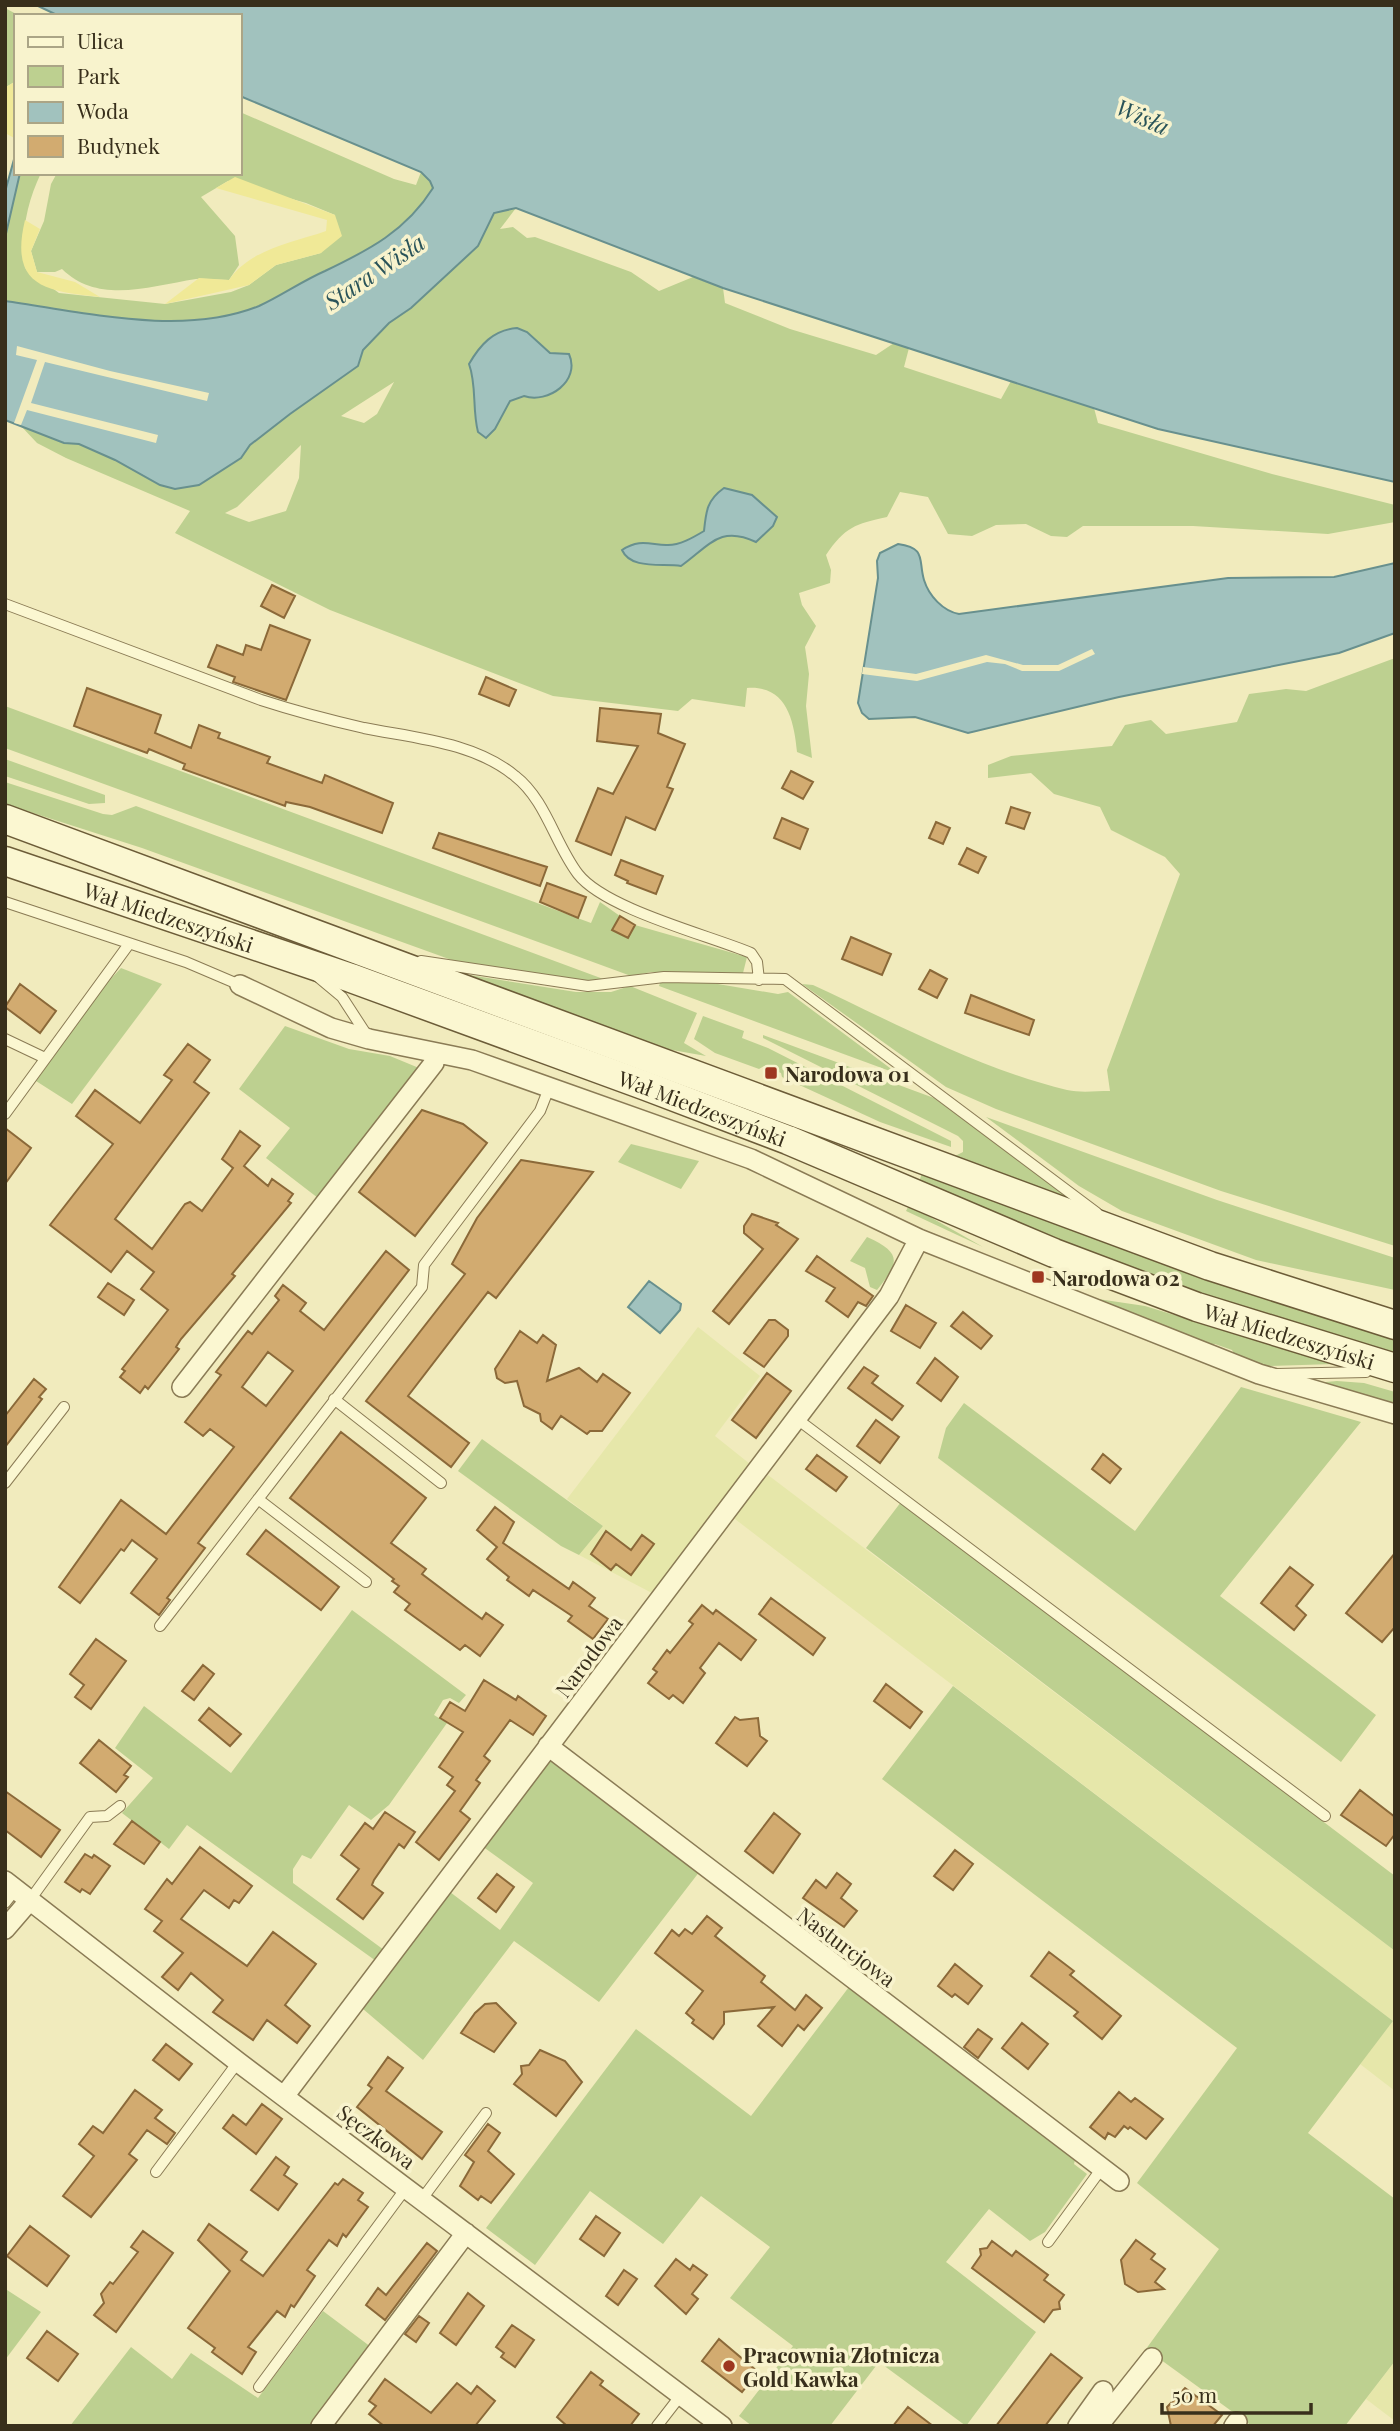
<svg xmlns="http://www.w3.org/2000/svg" width="1400" height="2431" viewBox="0 0 1400 2431" font-family="'Playfair Display',serif">
  <rect width="100%" height="100%" fill="#f1ebbd"/>
  <path fill="#e6e7aa" d="M698,1327L760,1376L715,1436L750,1464L652,1593L579,1555L603,1526L567,1499Z
    M768,1475L1395,1951V2091L1360,2064L1393,2021L731,1516Z
    M1395,2361V2421L1366,2399Z"/>
  <path fill="#bdd090" fill-rule="evenodd" d="M5,8L20,16H16V81L6,87L5,114Z
    M240,112L394,179L416,185L421,172L430,181L433,188C406,231 369,250 325,271C302,281 281,296 259,306C189,334 78,315 5,301V238L20,173H41C26,205 21,233 25,268L59,293L165,304L231,292L249,285L276,265L321,253L335,215L306,203L228,181L201,197L235,236L239,265L229,280C218,280 206,278 196,279C150,286 99,305 62,269L55,272H37L31,251L44,221L51,184L57,173H240Z
    M516,208L500,229L513,227L527,238L535,237L631,272L659,291L693,277L723,288L725,303L790,329L876,355L894,343L909,348L904,367L1001,399L1011,381L1094,408L1098,423L1272,474L1395,505V522L1328,534L1193,526H1083L1067,537L1051,536L1026,524L996,525L972,536L948,534L928,497L900,492L887,517C855,524 845,527 826,555L831,570L830,583L799,593L802,605L816,626L805,647L809,674L806,706L812,758L797,752C794,719 786,685 747,688L745,707L692,699L678,711L553,696L330,610L175,533L190,511L66,458L37,443L21,426L5,420V405L64,443L79,444L115,460L159,485L175,489L199,485L241,458L250,445L290,414L358,366L363,350L389,323L411,308L478,246L494,213ZM394,382L377,414L364,423L341,416ZM301,445L299,478L286,511L249,522L225,513L237,507Z
    M1395,658V1246L1221,1191L996,1109L946,1087L802,984L813,985C895,1023 979,1069 1067,1090C1081,1093 1095,1091 1110,1091L1107,1070L1180,874L1165,857L1111,830L1100,807L1054,794L1031,773L988,778V765L1011,756L1112,746L1125,725L1151,720L1166,734L1237,722L1249,694L1286,689L1306,691Z
    M5,706L591,923L600,902L620,916L612,930L627,938L635,925L747,957L743,973L651,972L631,976L582,958L5,748Z
    M5,759L105,795V803L89,804L5,776Z
    M5,782L103,814L112,815L136,806L606,980L586,982L460,963L142,848L5,804Z
    M121,968L162,984L72,1104L36,1081L101,989Z
    M463,974L576,992H611L630,986L697,1013L684,1043L706,1056L661,1048Z
    M706,982L778,994L788,992L898,1074L659,986L660,983Z
    M703,1016L744,1031L742,1038L768,1048L951,1141V1147L880,1122L782,1077L781,1073L764,1066L759,1069L715,1053L694,1039Z
    M285,1026L349,1049L390,1056L419,1068L318,1198L266,1158L290,1128L239,1089Z
    M763,1035L934,1098L1063,1192L1066,1198L953,1157L963,1152V1141L958,1136L763,1038Z
    M986,1117L1217,1200L1395,1258V1290L1256,1260L1122,1211L1079,1186Z
    M631,1144L699,1161L681,1189L618,1162Z
    M922,1173L1395,1338V1355L1215,1300L1057,1240L919,1182Z
    M909,1205L983,1247L906,1211Z
    M867,1237C903,1253 899,1263 877,1290L870,1287L865,1268L850,1261Z
    M1044,1284L1098,1299L1145,1306L1334,1364L1267,1366L1236,1357L1232,1350L1215,1344L1208,1347Z
    M1337,1381L1364,1383L1395,1392V1405L1315,1383Z
    M1241,1387L1361,1422L1220,1596L1376,1715L1341,1762L938,1458L946,1428L964,1403L1135,1531Z
    M482,1439L603,1526L579,1555L561,1546L458,1471Z
    M901,1502L1395,1876V1951L866,1548Z
    M352,1610L466,1695L459,1703L450,1698L443,1700L434,1715L447,1723L389,1805L371,1820L349,1805L311,1859L302,1855L293,1869V1883L384,1950L376,1961L187,1825L169,1849L122,1813L153,1778L115,1748L144,1706L231,1773Z
    M953,1686L1393,2021L1308,2133L1395,2199V2361L1345,2426H1252L1146,2349L1219,2249L1137,2183L1237,2048L882,1779Z
    M550,1756L700,1871L599,2002L514,1941L423,2060L363,2009L450,1892L500,1930L533,1883L482,1846Z
    M852,1983L1076,2156L1074,2164L1087,2174L1045,2232L1030,2241L989,2209L946,2262L1036,2332L966,2426L879,2362L830,2426H752L739,2416L793,2346L730,2298L770,2247L701,2196L663,2244L590,2191L535,2265L486,2228L636,2029L751,2116Z
    M7,2290L41,2312L5,2360V2293Z
    M323,2311L371,2347L312,2426H70L131,2347L172,2379L191,2353L258,2398Z"/>
  <path fill="#f0e997" d="M16,81V139L5,133L6,87Z
    M235,177L335,215L342,236L321,253L276,265L249,285L165,304L199,278L229,280C250,249 292,243 326,231L327,220L216,188Z
    M25,220L40,229L31,251L37,272L75,282L100,297C46,291 9,287 25,220Z"/>
  <path fill="#a1c2be" stroke="#68908e" stroke-width="2" d="M36,5H1395V482L1158,429L723,288L516,208L494,213L478,246L411,308L389,323L363,350L358,366L290,414L250,445L241,458L199,485L175,489L160,485L115,460L79,444L64,443L5,420V301C83,312 183,337 259,306C281,296 302,281 325,271C369,250 406,231 433,188L430,181L421,172L240,96V16H59Z
    M16,152V173H20L5,238V192Z
    M517,328L527,332L550,353L569,354C581,381 548,404 524,396L510,401L495,429L486,438L478,432C472,409 477,386 469,364C480,345 493,330 517,328Z
    M724,488L752,495L777,517L773,526L756,542C720,525 710,545 681,566C662,563 631,570 622,550C639,539 648,544 666,545C679,546 694,537 704,531C706,511 707,500 724,488Z
    M898,544C927,548 918,560 924,580C929,596 943,611 959,614L1228,578L1334,577L1395,563V633L1339,653L1119,697L968,733L915,717L869,719L862,713L858,703L878,578L877,561L880,553Z
    M649,1281L681,1304L680,1310L660,1333L628,1307Z"/>
  <path fill="#f1ebbd" d="M17,346L110,371L209,393L207,401L45,362L31,403L158,435L156,443L27,410L21,425L14,423L37,360L16,355Z
    M1092,649L1095,654L1059,671H1022L1005,664L987,662L917,681L862,674L863,667L916,674L986,655L1023,665H1058Z"/>
  <path fill="#d2ab70" stroke="#8b6939" stroke-width="2" fill-rule="evenodd" d="M272,585L295,596L284,618L261,606Z
    M270,625L310,640L286,700L233,682L235,677L208,667L217,645L243,655L246,645L261,650Z
    M486,677L516,690L509,706L479,694Z
    M87,688L161,715L155,733L191,748L199,725L220,733L218,738L270,757L267,763L322,783L325,775L393,803L382,833L310,807L286,802L285,806L183,769L185,764L149,749L147,753L74,726Z
    M600,708L661,714L658,733L685,744L667,787L673,789L655,830L626,817L611,855L576,841L598,788L613,794L638,746L597,741Z
    M791,771L813,782L803,799L782,788Z
    M1011,807L1030,813L1024,829L1006,823Z
    M782,818L808,829L800,849L774,838Z
    M936,822L950,828L943,844L929,838Z
    M439,833L547,867L540,886L433,848Z
    M967,848L986,857L978,873L959,864Z
    M621,860L663,876L656,894L627,883L628,881L615,875Z
    M547,883L586,897L578,918L540,902Z
    M620,916L635,925L628,938L612,930Z
    M851,937L891,954L882,975L842,959Z
    M930,970L947,979L937,998L919,989Z
    M20,984L56,1011L40,1033L5,1007Z
    M971,995L1034,1020L1029,1035L965,1013Z
    M188,1044L210,1060L194,1082L209,1093L115,1219L152,1249L185,1204L190,1202L202,1211L233,1168L222,1159L240,1131L260,1146L244,1166L268,1186L272,1179L293,1194L288,1201L291,1203L232,1274L235,1276L181,1339L176,1347L179,1349L148,1389L145,1386L140,1393L120,1377L125,1371L122,1369L168,1310L141,1289L154,1272L127,1251L111,1272L50,1225L113,1144L76,1116L95,1090L140,1123L172,1080L164,1075Z
    M422,1110L463,1124L487,1143L415,1236L359,1192Z
    M5,1128L31,1148L5,1184Z
    M521,1160L593,1172L496,1298L488,1292L408,1396L469,1443L451,1467L366,1401L465,1274L452,1264L477,1218Z
    M752,1214L778,1223L776,1225L798,1239L729,1324L713,1311L763,1249L744,1233V1226Z
    M386,1251L409,1270L198,1543L205,1548L167,1598L170,1600L159,1615L131,1593L157,1559L132,1540L124,1551L121,1549L80,1603L59,1587L121,1500L166,1534L234,1447L210,1429L203,1436L185,1422L221,1375L216,1372L248,1331L252,1334L279,1300L275,1296L283,1285L306,1303L300,1311L324,1330ZM268,1352L293,1371L266,1406L242,1387Z
    M817,1256L873,1296L866,1306L858,1302L848,1317L826,1301L835,1288L806,1271Z
    M108,1283L134,1300L124,1315L98,1297Z
    M906,1305L936,1323L920,1348L891,1331Z
    M963,1312L992,1336L981,1349L951,1326Z
    M769,1320H775L788,1330V1336L764,1367L744,1353Z
    M520,1331L537,1343L543,1335L556,1345L547,1381L579,1368L597,1382L603,1374L630,1393L602,1431H590L587,1434L561,1416L552,1429L541,1421L540,1414L524,1406L517,1381L505,1383L497,1378L495,1369Z
    M935,1358L958,1377L941,1401L917,1383Z
    M864,1367L878,1376L872,1383L903,1406L892,1420L848,1388Z
    M767,1373L791,1391L756,1438L732,1420Z
    M34,1379L46,1389L39,1397L42,1399L5,1447V1416Z
    M876,1420L899,1437L880,1463L857,1446Z
    M341,1432L426,1498L391,1543L426,1569L422,1574L467,1608L482,1619L486,1613L503,1625L480,1656L465,1645L460,1650L405,1610L410,1604L394,1592L399,1586L392,1581L394,1579L290,1498Z
    M1103,1454L1121,1469L1110,1483L1092,1469Z
    M817,1455L847,1477L836,1491L806,1469Z
    M495,1507L514,1522L503,1543L569,1589L573,1582L595,1598L589,1606L608,1619L593,1639L568,1621L572,1616L533,1590L529,1596L507,1580L509,1577L487,1559L497,1547L477,1530Z
    M266,1530L339,1587L321,1610L247,1554Z
    M606,1531L631,1550L642,1535L654,1544L631,1575L616,1564L611,1570L591,1554Z
    M1395,1553V1627L1382,1642L1346,1613Z
    M1290,1567L1313,1585L1296,1606L1306,1615L1294,1630L1261,1603Z
    M771,1598L825,1638L813,1655L759,1614Z
    M702,1605L713,1614L716,1610L756,1640L741,1660L719,1643L700,1668L705,1673L683,1703L673,1695L669,1699L648,1683L657,1672L653,1669L667,1650L670,1653L693,1624L689,1621Z
    M96,1639L126,1661L91,1709L75,1697L84,1685L70,1674Z
    M203,1665L214,1674L194,1700L182,1691Z
    M484,1680L516,1700L518,1696L546,1716L533,1735L510,1720L484,1756L490,1761L476,1780L480,1783L460,1811L470,1819L439,1860L416,1842L455,1791L447,1785L453,1777L439,1767L463,1732L440,1718L450,1702L465,1711Z
    M886,1684L922,1712L910,1728L874,1701Z
    M209,1708L241,1734L230,1746L199,1720Z
    M735,1717L740,1720L758,1718L760,1736L767,1741L747,1766L716,1743Z
    M99,1740L131,1766L124,1775L128,1777L116,1792L80,1763Z
    M1360,1790L1395,1817V1834L1386,1846L1341,1815Z
    M5,1791L60,1830L41,1857L5,1830Z
    M385,1812L415,1832L404,1848L399,1844L374,1880L372,1885L383,1893L363,1919L337,1899L359,1869L341,1855L365,1823L373,1829Z
    M774,1813L800,1834L773,1873L745,1851Z
    M132,1821L160,1842L144,1864L114,1844Z
    M200,1847L252,1886L239,1903L234,1900L229,1908L204,1890L181,1919L247,1966L273,1932L316,1964L285,2005L310,2026L297,2043L267,2020L253,2040L213,2012L223,2000L191,1973L178,1990L162,1977L183,1953L154,1931L162,1921L145,1909L167,1879L172,1884Z
    M955,1850L973,1864L953,1890L934,1876Z
    M85,1854L92,1858L94,1855L110,1866L90,1894L82,1889L80,1892L65,1882Z
    M837,1873L851,1884L841,1898L857,1911L844,1927L803,1898L816,1880L826,1888Z
    M497,1874L514,1887L496,1912L478,1898Z
    M707,1916L722,1928L715,1936L765,1976L761,1982L795,2010L806,1995L822,2008L804,2030L798,2025L782,2046L758,2026L774,2007L724,2012V2024L713,2039L692,2023L694,2020L686,2013L703,1991L655,1953L672,1930L679,1936L685,1929L692,1934Z
    M1049,1952L1074,1971L1070,1975L1121,2016L1102,2039L1074,2016L1078,2012L1031,1976Z
    M955,1964L982,1986L968,2004L955,1994L952,1997L938,1986Z
    M496,2003L516,2023L494,2052L461,2033L475,2013L485,2004Z
    M1022,2023L1048,2044L1028,2069L1002,2048Z
    M978,2029L992,2039L978,2058L964,2047Z
    M166,2044L192,2064L179,2080L153,2060Z
    M540,2050L565,2061L582,2082L556,2116L514,2084L522,2074L521,2066L529,2065Z
    M388,2057L403,2068L386,2091L442,2132L422,2159L357,2107L372,2088L368,2085Z
    M135,2090L162,2110L155,2118L175,2133L167,2144L147,2130L129,2154L137,2160L91,2217L63,2196L94,2156L79,2144L93,2126L103,2133Z
    M1119,2092L1131,2102L1135,2098L1163,2119L1146,2139L1130,2127L1128,2129L1124,2126L1115,2137L1108,2133L1105,2139L1090,2127Z
    M262,2104L282,2119L256,2154L223,2128L233,2115L246,2125Z
    M488,2124L500,2133L488,2151L514,2174L491,2203L481,2196L478,2200L460,2186L474,2162L465,2155Z
    M276,2157L289,2167L284,2175L297,2184L278,2210L251,2190Z
    M343,2179L363,2193L358,2200L368,2207L346,2237L343,2234L337,2246L329,2240L307,2270L315,2276L294,2307L291,2305L285,2317L277,2311L248,2347L256,2352L242,2374L212,2352L215,2348L188,2328L230,2271L198,2240L209,2224L247,2252L241,2260L263,2276L335,2183L338,2185Z
    M596,2216L620,2233L604,2256L580,2239Z
    M30,2226L69,2256L47,2286L7,2256Z
    M143,2231L173,2253L116,2332L94,2315L104,2303L101,2294L110,2282L113,2284L138,2252L131,2247Z
    M1136,2240L1155,2254L1151,2259L1165,2269L1155,2282L1164,2289L1138,2292L1125,2284L1121,2260Z
    M992,2241L1012,2256L1016,2251L1048,2275L1044,2280L1064,2295L1059,2302L1060,2309L1053,2310L1044,2322L972,2268L981,2255L980,2249L987,2248Z
    M427,2243L437,2251L385,2320L366,2305L378,2288L386,2295Z
    M676,2259L690,2270L693,2265L707,2275L692,2294L698,2299L686,2314L655,2286Z
    M624,2270L637,2279L618,2305L606,2296Z
    M468,2293L484,2306L456,2345L440,2333Z
    M419,2316L429,2323L416,2342L405,2334Z
    M512,2325L534,2340L515,2367L501,2357L504,2353L496,2347Z
    M47,2331L78,2354L58,2381L27,2358Z
    M719,2339L758,2372L742,2392L702,2361Z
    M1051,2354L1082,2378L1073,2389L1045,2426H996Z
    M591,2372L603,2381L600,2385L639,2414L630,2426H567L557,2417Z
    M385,2379L431,2413L457,2383L471,2394L477,2386L495,2401L475,2426H384L369,2414L376,2406L369,2401Z
    M1185,2388L1222,2415L1213,2426H1171L1167,2407Z
    M908,2407L933,2426H893Z"/>
  <g fill="none" stroke-linecap="round" stroke-linejoin="round">
    <g stroke="#8a7b55" stroke-width="12">
      <path id="lane" d="M5,604L261,700C295,711 329,720 364,728C414,738 474,742 515,776C546,800 555,844 578,874C605,909 708,935 751,953L757,962L759,980
        M5,902L186,962L240,985
        M421,961L588,986L664,977L785,979L1097,1213
        M318,977L342,997L368,1037
        M5,1039L45,1058
        M5,1114L129,944
        M1277,1374L1366,1372
        M334,1399L441,1483
        M797,1419L1325,1816
        M5,1483L64,1407
        M258,1499L366,1582
        M160,1626L422,1287L424,1265L540,1111L549,1088
        M30,1900L90,1817L107,1816L120,1806
        M5,1903L16,1889
        M156,2172L238,2062
        M422,2199L486,2113
        M1048,2242L1102,2168
        M259,2387L406,2188
        M657,2426L681,2395"/>
    </g>
    <g stroke="#8a7b55" stroke-width="22">
      <path id="street" d="M240,985L331,1028L369,1039L472,1060L751,1159L919,1239L1259,1374L1395,1414
        M182,1387L434,1063
        M548,1746L1119,2181
        M5,1881L238,2062L722,2426
        M5,1929L30,1900
        M285,2095L889,1296L919,1239
        M321,2426L466,2233
        M1078,2426L1103,2391
        M1098,2426L1152,2358
        M1234,2426L1237,2422"/>
    </g>
    <g stroke="#6c5c38" stroke-width="31">
      <g id="secondary">
        <path d="M5,819L1210,1266L1395,1325"/>
        <path id="s1" d="M5,861L351,978L646,1086L788,1140L1054,1253L1197,1307L1395,1368"/>
      </g>
    </g>
    <use href="#lane" stroke="#fbf7d1" stroke-width="10"/>
    <use href="#street" stroke="#fbf7d1" stroke-width="19"/>
    <use href="#secondary" stroke="#fbf7d1" stroke-width="28"/>
  </g>
  <g fill="#9e3720" stroke="#f8f3cd" stroke-width="2.5">
    <rect x="764" y="1066" width="14" height="14" rx="3.5"/>
    <rect x="1031" y="1270" width="14" height="14" rx="3.5"/>
    <circle cx="729" cy="2366" r="7"/>
  </g>
  <g text-anchor="middle" dominant-baseline="central" stroke-width="7" stroke-linejoin="round" paint-order="stroke">
    <g font-size="21" fill="#382f1b" stroke="#f8f3cd">
      <text stroke="none"><textPath href="#s1" startOffset="173">Wał Miedzeszyński</textPath></text>
      <text stroke="none"><textPath href="#s1" startOffset="740">Wał Miedzeszyński</textPath></text>
      <text stroke="none"><textPath href="#s1" startOffset="1370">Wał Miedzeszyński</textPath></text>
      <text transform="translate(588 1656) rotate(-53)">Narodowa</text>
      <text transform="translate(847 1946) rotate(37)">Nasturcjowa</text>
      <text transform="translate(377 2136) rotate(37)">Sęczkowa</text>
    </g>
    <g font-size="21" font-weight="bold" fill="#382f1b" stroke="#f8f3cd" text-anchor="start">
      <text x="785" y="1073">Narodowa 01</text>
      <text x="1052" y="1277">Narodowa 02</text>
      <text x="743" y="2354">Pracownia Złotnicza<tspan x="743" dy="24">Gold Kawka</tspan></text>
    </g>
    <g font-size="23" font-style="italic" fill="#295359" stroke="#f8f3cd">
      <text transform="translate(1143 116) rotate(24)">Wisła</text>
      <text transform="translate(374 271) rotate(-34)">Stara Wisła</text>
    </g>
  </g>
  <rect width="1400" height="2431" fill="none" stroke="#382f1b" stroke-width="14"/>
  <rect x="14" y="14" width="228" height="161" fill="#f8f3cd" stroke="#aba586" stroke-width="2"/>
  <rect x="28" y="37" width="35" height="10" fill="#fbf7d1" stroke="#aba586" stroke-width="2"/>
  <text x="77" y="49" font-size="21" fill="#382f1b">Ulica</text>
  <rect x="28" y="66" width="35" height="21" fill="#bdd090" stroke="#aba586" stroke-width="2"/>
  <text x="77" y="84" font-size="21" fill="#382f1b">Park</text>
  <rect x="28" y="102" width="35" height="21" fill="#a1c2be" stroke="#aba586" stroke-width="2"/>
  <text x="77" y="119" font-size="21" fill="#382f1b">Woda</text>
  <rect x="28" y="136" width="35" height="21" fill="#d2ab70" stroke="#aba586" stroke-width="2"/>
  <text x="77" y="154" font-size="21" fill="#382f1b">Budynek</text>
  <path d="M1162 2403v10h149v-10" fill="none" stroke="#382f1b" stroke-width="3.5"/>
  <text x="1172" y="2403" font-size="21" fill="#382f1b" stroke="#f8f3cd" stroke-width="5" paint-order="stroke">50 m</text>
</svg>
